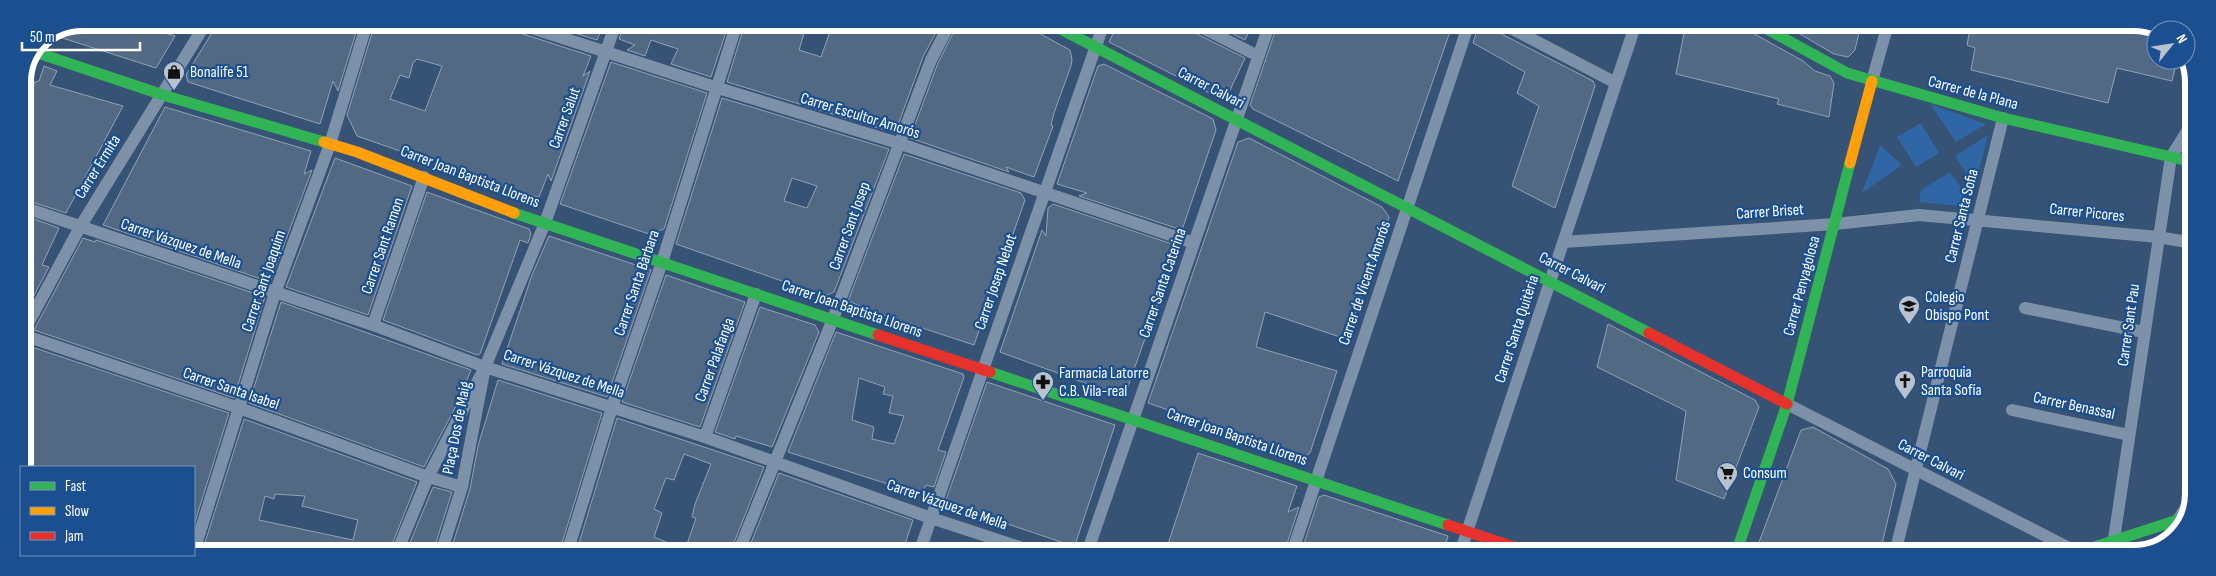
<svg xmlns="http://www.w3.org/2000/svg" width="2216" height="576" viewBox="0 0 2216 576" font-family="'Sofia Sans Condensed',sans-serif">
  <rect width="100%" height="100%" fill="#365274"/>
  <path fill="#2f66a5" d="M1930,104L1986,124L1956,142Z
    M1921,123L1939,153L1916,167L1897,137Z
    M1988,135L1975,188L1955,156Z
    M1880,145L1902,165L1862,193Z
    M1950,172L1972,204L1968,207L1919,202L1921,190Z"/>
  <path fill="#526984" stroke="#92a2b6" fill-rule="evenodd" d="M83,22L131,23L175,36L156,68L53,35Z
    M218,23H359L338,91L333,81L320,124L188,82L186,75Z
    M375,23H418L432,27L433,23H508L514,31L591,56L583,76L590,71L551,181L548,174L539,197L515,191L357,136L347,115ZM417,59L442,66L425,111L390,99L400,75L409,78L413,63Z
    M542,23H607L603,34L600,33L597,40Z
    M624,23H729L711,77L671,64L678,49L651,40L645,56L627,50L635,45L619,39Z
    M745,23H807L799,50L821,57L833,23H941L923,57L895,133L727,82Z
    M958,23H1020L1070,50L1072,59L1071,66L1054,113L1051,125L1053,126L1034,177L1006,167L1009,172L910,138L938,63Z
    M1118,23H1185L1189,30L1245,58L1225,101L1109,42Z
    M1211,23H1253L1245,40Z
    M1278,23H1324L1346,33L1350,23H1453L1398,181L1253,109L1250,105Z
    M1686,23H1745L1751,32L1803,61L1815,71L1830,76L1834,83L1829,117L1777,104L1779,99L1676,74Z
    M1783,24H1861L1855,50L1848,57L1834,54Z
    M1944,24H2119L2156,32V60H2177L2172,81L2117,68L2108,103L1971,70L1975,48L1967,45L1969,34L1944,27Z
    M1484,25L1593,81L1595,86L1555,208L1512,186L1539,106L1517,93L1525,72L1473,43L1478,26Z
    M611,62L707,93L664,229L649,234L560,204Z
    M1104,64L1213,119L1216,130L1182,230L1079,196L1087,193L1057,184L1098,66Z
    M44,66L57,71L50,85L123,106L66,213L23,199V116L35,82L39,81Z
    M722,98L889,149L834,292L825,296L676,244ZM792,178L817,186L807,208L784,201Z
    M165,107L311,151L304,174L312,170L270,282L103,225Z
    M1249,138L1382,207L1389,217L1346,339L1265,312L1256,347L1337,371L1310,453L1304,457L1148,403L1238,142Z
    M904,154L1021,193L1025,200L974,345L874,312L848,301Z
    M335,158L412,186L368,315L286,287Z
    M427,192L529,229L531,234L528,243L520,240L480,354L477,355L383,320Z
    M1053,204L1178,246L1126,392L1118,395L1000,352L1042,230L1046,236L1048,208Z
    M23,215L59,228L42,265L49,267L23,316Z
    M549,236L651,270L607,397L502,364L532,275Z
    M83,238L95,242L96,240L265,297L234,398L34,330Z
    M666,275L745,302L700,427L622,402Z
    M281,302L471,370L458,402L424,467L249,403Z
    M760,307L815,325L819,332L772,447L736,436L735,439L715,432Z
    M1608,324L1755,400L1759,407L1724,499L1676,480L1686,411L1597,367Z
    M836,332L963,374L964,377L938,450L946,452L934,487L926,485L922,495L788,452ZM859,378L885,387L883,394L893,396L889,413L904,416L894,444L872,439L874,427L852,420Z
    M23,344L229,413L194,525V467H23Z
    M498,380L602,413L559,553H450L470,489L478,446Z
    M987,382L1115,425L1076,542L1070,545L945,503Z
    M617,418L764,467L730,553H576ZM684,454L711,464L695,504L692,517L696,518L685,550L654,537L662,513L654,509L666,478L674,480Z
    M244,419L417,482L389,552H202ZM275,494L305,496L302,506L358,520L353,540L259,520L265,496L274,499Z
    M1813,427L1888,469L1896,484L1880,553H1755L1801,430Z
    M1198,453L1297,486L1288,512L1299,507L1284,553H1165Z
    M779,473L913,520L902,553H747Z
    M433,487L452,492L433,552H406Z
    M1324,495L1448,536L1443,553H1301L1319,497Z"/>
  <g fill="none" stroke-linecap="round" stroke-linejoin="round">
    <path stroke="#7d92a8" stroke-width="12" d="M516,23L718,88L898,143L1194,243
      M1193,23L1258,56
      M1501,23L1616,83
      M1872,81L1888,24
      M23,207L373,325L485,367L705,437L931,518L1038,553
      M1563,242L1835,224L1919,215L2158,237L2193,243
      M2025,308L2144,332
      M373,325L424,177
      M23,333L80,227L206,23
      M23,335L239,408L428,477L397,552
      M485,367L462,487L428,477L485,367L545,223L616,23
      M1787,404L2079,553
      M2012,410L2129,435
      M705,437L756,294
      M2178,520L2192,498
      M194,551L275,293L330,144L367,23
      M441,553L462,487
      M567,553L612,407L662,262L737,23
      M738,553L833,319L931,60L950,23
      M919,553L1104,23
      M1087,553L1270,23
      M1292,553L1469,23
      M1460,553L1636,23
      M1895,553L2003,118
      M2109,553L2114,539L2171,157L2193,122"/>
    <path stroke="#30b455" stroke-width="11" d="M1049,23L1649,333
      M1756,23L1847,73L2003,118L2193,162
      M35,52L163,95L324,142
      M514,213L878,335
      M990,372L1448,525
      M1736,553L1787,404L1850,163
      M2076,553L2184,518"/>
    <path stroke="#ff9f0a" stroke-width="11" d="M324,142L357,152L514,213
      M1850,163L1872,81"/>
    <path stroke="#e5322d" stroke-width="11" d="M1649,333L1787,404
      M878,335L990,372
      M1448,525L1532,553"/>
  </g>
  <defs>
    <g id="shop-pin" transform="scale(1.125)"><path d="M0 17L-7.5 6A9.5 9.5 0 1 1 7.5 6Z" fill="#b9c2ce" stroke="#1b4f8f"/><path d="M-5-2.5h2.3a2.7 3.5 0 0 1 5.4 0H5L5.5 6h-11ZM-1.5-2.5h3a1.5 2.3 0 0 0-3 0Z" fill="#111"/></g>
    <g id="school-pin" transform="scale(1.125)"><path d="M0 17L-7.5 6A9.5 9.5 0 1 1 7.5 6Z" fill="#b9c2ce" stroke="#1b4f8f"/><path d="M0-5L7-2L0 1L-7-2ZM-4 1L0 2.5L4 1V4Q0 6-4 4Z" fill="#111"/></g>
    <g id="church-pin" transform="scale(1.125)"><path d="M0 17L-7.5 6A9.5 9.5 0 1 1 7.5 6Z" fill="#b9c2ce" stroke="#1b4f8f"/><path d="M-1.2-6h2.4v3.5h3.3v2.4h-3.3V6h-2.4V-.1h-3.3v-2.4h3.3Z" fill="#111"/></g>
    <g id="pharmacy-pin" transform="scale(1.125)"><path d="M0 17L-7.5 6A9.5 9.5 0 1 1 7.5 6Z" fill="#b9c2ce" stroke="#1b4f8f"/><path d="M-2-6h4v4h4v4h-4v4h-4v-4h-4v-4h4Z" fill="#111"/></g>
    <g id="supermarket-pin" transform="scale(1.125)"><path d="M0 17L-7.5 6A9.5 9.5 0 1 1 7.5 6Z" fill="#b9c2ce" stroke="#1b4f8f"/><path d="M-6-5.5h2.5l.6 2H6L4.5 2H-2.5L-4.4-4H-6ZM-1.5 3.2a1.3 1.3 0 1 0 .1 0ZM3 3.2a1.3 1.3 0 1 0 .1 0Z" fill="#111"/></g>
  </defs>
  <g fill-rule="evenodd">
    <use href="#shop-pin" x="174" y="72"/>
    <use href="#school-pin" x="1909" y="306"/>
    <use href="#church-pin" x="1905" y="381"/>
    <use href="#pharmacy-pin" x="1043" y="382"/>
    <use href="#supermarket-pin" x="1727" y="473"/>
  </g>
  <g text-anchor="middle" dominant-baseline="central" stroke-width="4.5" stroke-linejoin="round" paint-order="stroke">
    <g font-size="16" fill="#fff" stroke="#1b4f8f" text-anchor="start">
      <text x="190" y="72">Bonalife 51</text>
      <text x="1925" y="297">Colegio<tspan x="1925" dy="18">Obispo Pont</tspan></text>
      <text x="1921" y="372">Parroquia<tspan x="1921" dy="18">Santa Sofía</tspan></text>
      <text x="1059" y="373">Farmacia Latorre<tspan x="1059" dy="18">C.B. Vila-real</tspan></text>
      <text x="1743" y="473">Consum</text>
    </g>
    <g font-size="16" fill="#fff" stroke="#1b4f8f">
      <text transform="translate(1211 88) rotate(27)">Carrer Calvari</text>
      <text transform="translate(1973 93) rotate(15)">Carrer de la Plana</text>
      <text transform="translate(860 116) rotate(17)">Carrer Escultor Amorós</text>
      <text transform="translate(565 118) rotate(-70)">Carrer Salut</text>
      <text transform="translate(98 167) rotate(-58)">Carrer Ermita</text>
      <text transform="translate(470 177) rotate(21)">Carrer Joan Baptista Llorens</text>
      <text transform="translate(1770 212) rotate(-4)">Carrer Briset</text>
      <text transform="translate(2087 213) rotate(6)">Carrer Picores</text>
      <text transform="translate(1962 216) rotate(-76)">Carrer Santa Sofia</text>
      <text transform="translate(850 226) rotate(-70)">Carrer Sant Josep</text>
      <text transform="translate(181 244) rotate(19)">Carrer Vázquez de Mella</text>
      <text transform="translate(383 246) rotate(-71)">Carrer Sant Ramon</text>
      <text transform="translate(1572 273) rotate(27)">Carrer Calvari</text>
      <text transform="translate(264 281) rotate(-71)">Carrer Sant Joaquim</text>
      <text transform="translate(996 282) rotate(-71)">Carrer Josep Nebot</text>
      <text transform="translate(637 283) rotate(-71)">Carrer Santa Bàrbara</text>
      <text transform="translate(1163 283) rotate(-71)">Carrer Santa Caterina</text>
      <text transform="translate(1365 283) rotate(-71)">Carrer de Vicent Amorós</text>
      <text transform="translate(1802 286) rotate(-75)">Carrer Penyagolosa</text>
      <text transform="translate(852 309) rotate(19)">Carrer Joan Baptista Llorens</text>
      <text transform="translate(2129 325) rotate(-82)">Carrer Sant Pau</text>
      <text transform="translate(1517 329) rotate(-72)">Carrer Santa Quitèria</text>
      <text transform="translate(715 360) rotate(-70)">Carrer Palafanga</text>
      <text transform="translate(564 374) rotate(18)">Carrer Vázquez de Mella</text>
      <text transform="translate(231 389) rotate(19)">Carrer Santa Isabel</text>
      <text transform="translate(2074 406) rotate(12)">Carrer Benassal</text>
      <text transform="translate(457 428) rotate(-79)">Plaça Dos de Maig</text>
      <text transform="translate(1237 437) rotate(19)">Carrer Joan Baptista Llorens</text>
      <text transform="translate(1931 460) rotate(27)">Carrer Calvari</text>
      <text transform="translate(947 505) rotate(19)">Carrer Vázquez de Mella</text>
    </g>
  </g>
  <path d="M0 0H2216V576H0ZM82 31H2134A51 51 0 0 1 2185 82V494A51 51 0 0 1 2134 545H82A51 51 0 0 1 31 494V82A51 51 0 0 1 82 31Z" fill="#1b4f8f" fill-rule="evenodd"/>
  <path fill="none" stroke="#fff" stroke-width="6" d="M82 31H2134A51 51 0 0 1 2185 82V494A51 51 0 0 1 2134 545H82A51 51 0 0 1 31 494V82A51 51 0 0 1 82 31Z"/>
  <rect x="20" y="466" width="175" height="90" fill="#1b4f8f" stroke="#7695bc"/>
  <rect x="30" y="482" width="25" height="8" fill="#30b455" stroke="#7695bc"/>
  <text x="65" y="491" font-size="15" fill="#ffffff">Fast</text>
  <rect x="30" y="507" width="25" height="8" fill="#ff9f0a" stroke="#7695bc"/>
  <text x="65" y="516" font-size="15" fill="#ffffff">Slow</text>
  <rect x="30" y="532" width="25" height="8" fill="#e5322d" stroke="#7695bc"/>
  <text x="65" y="541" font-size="15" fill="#ffffff">Jam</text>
  <g transform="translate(2171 45) rotate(60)"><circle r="24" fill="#1b4f8f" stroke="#7695bc"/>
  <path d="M0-4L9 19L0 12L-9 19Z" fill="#b9c2ce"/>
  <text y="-8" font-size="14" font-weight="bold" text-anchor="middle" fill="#ffffff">N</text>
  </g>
  <path d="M22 42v8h118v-8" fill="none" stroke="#ffffff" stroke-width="2.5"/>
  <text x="30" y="42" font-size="15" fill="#ffffff" stroke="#1b4f8f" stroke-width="4" paint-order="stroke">50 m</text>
</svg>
